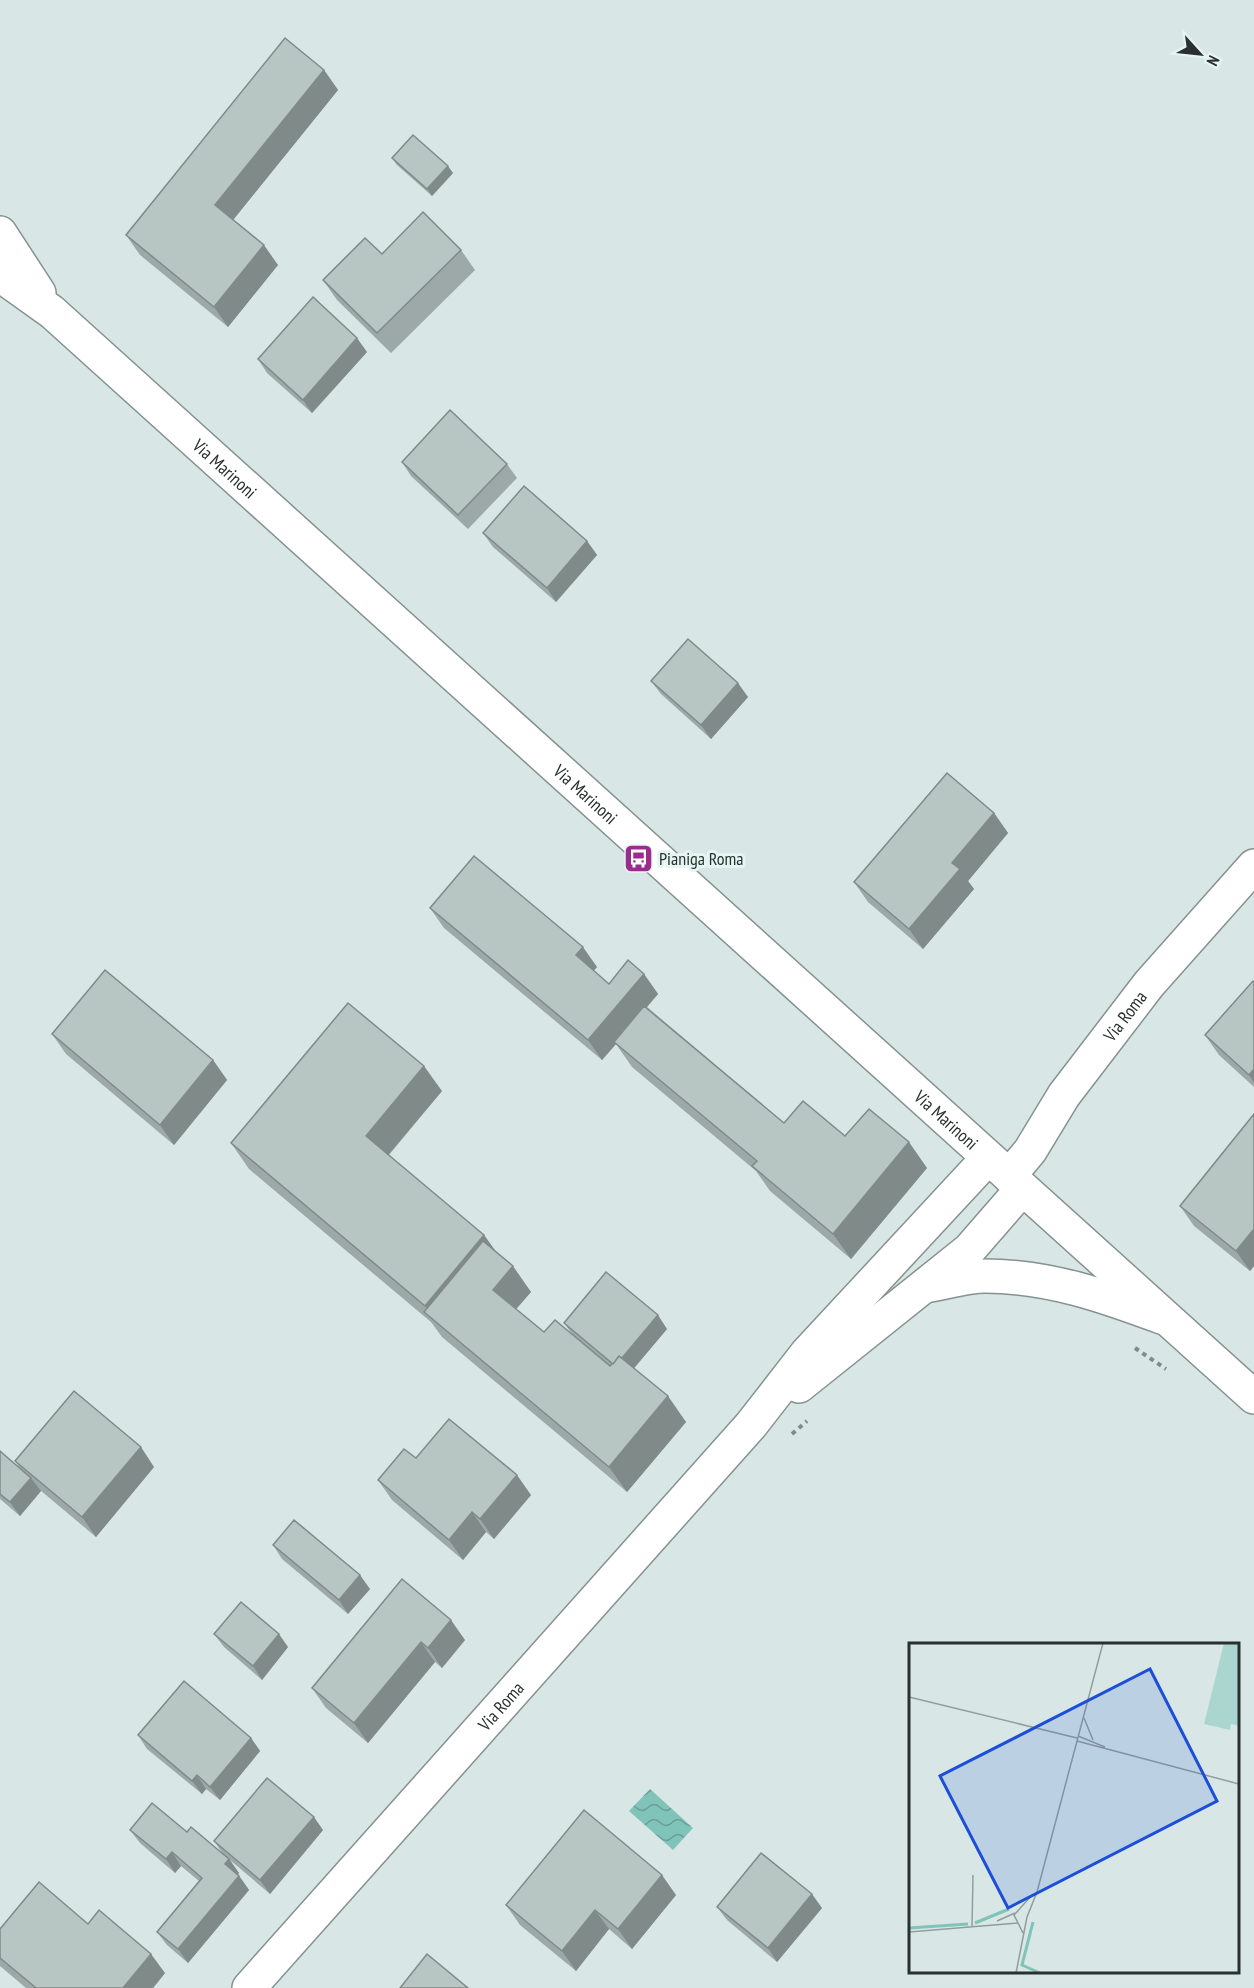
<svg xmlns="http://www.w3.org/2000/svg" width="1254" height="1988" viewBox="0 0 1254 1988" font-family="'PT Sans Narrow',sans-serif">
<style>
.water{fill:url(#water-waves)}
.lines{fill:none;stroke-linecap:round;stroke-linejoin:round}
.minor-casing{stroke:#849290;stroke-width:36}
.major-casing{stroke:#849290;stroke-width:36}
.path{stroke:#818b8a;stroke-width:4;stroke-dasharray:4.5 4.5;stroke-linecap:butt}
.minor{stroke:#fff;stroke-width:33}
.major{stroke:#fff;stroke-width:33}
.wall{fill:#9da9a8}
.shaded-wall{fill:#808a88}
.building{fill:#b7c5c3;stroke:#808a88;stroke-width:1.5}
.labels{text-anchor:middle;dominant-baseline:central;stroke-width:6;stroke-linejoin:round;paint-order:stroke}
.street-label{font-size:18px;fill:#2a302f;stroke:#e5f5f2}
.poi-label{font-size:18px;fill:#2a302f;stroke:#e5f5f2;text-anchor:start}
.inset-river{fill:none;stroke:#80c3b9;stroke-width:3}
.inset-road{fill:none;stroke:#929e9c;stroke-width:1.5}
.view{fill:#1d4ed8;fill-opacity:0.15;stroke:#1d4ed8;stroke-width:3}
.inset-edge{fill:none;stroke:#2a302f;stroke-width:3}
</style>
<defs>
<pattern id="water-waves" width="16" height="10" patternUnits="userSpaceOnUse" patternTransform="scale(1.5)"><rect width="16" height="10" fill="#80c3b9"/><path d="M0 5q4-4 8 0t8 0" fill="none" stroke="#699f97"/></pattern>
</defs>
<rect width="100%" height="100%" fill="#d8e7e5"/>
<!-- water -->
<polygon class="water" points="650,1789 693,1828 673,1850 629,1811"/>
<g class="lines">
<defs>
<g id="minor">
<path id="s1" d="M1009,1176L1030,1151L1064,1095L1149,984L1254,866"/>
<path d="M925,1286C945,1283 966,1276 985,1276C1049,1276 1105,1296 1164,1318"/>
<polyline points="799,1386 969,1250 1022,1189"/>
<path id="s2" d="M249,1988L751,1425L807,1353L988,1158"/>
</g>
<g id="major">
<polyline points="0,233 39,293"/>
<path id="s3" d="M0,275L52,312L1254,1397"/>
</g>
</defs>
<!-- minor casing -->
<use href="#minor" class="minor-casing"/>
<!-- major casing -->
<use href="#major" class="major-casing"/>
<!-- path -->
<g class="path">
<polyline points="1135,1348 1166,1369"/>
<polyline points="792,1434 807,1421"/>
</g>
<!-- minor -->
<use href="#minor" class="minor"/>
<!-- major -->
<use href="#major" class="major"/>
</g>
<!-- wall -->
<g class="wall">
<polygon points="324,70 338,90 233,220 278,265 228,327 140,255 126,235"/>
<polygon points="392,158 453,173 432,196 397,165"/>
<polygon points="461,250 475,270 391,353 337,300 323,280 382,254"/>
<polygon points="367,352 312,413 267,373 258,359"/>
<polygon points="402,462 507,464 517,478 468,529 411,476"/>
<polygon points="483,533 587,541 597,555 556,602 493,547"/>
<polygon points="651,681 748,697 711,739 661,694"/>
<polygon points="994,813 1008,833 968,881 974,889 923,949 868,902 854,882"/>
<polygon points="430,908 597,967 593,971 609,984 644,974 658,994 647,1007 784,1123 845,1136 927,1168 851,1259 770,1191 756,1171 632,1067 616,1044 602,1060 444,928"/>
<polygon points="1254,982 1254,1087 1219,1055 1205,1035"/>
<polygon points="52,1034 213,1060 227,1080 174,1145 66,1054"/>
<polygon points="442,1091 389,1155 484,1235 496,1252 531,1292 516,1309 544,1332 572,1334 564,1323 667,1329 634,1368 686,1422 627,1492 442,1337 431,1322 249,1169 231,1143"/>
<polygon points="1254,1114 1254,1266 1250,1271 1194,1226 1180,1206"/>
<polygon points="0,1451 20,1468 15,1461 154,1467 96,1537 40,1490 41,1491 20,1516 0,1499"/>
<polygon points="416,1458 531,1495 494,1539 486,1532 463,1560 392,1500 378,1480"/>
<polygon points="273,1545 370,1589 348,1614 282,1559"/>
<polygon points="402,1579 465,1640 442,1668 435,1662 368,1743 326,1708 312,1688"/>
<polygon points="214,1634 288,1647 262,1680 224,1647"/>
<polygon points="138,1735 251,1738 260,1751 220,1800 206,1789 202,1794 147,1749"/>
<polygon points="130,1830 187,1832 223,1854 214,1841 323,1830 270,1894 230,1860 239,1873 238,1874 249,1890 188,1963 167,1945 157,1932 199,1881 181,1866 175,1873 140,1843"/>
<polygon points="676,1895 632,1949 609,1929 576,1971 520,1925 506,1905"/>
<polygon points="717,1907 822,1908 777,1962 727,1920"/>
<polygon points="0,1958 165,1973 153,1988 26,1988 0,1966"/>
</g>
<!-- shaded-wall -->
<g class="shaded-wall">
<polygon points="324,70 338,90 229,225 215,205"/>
<polygon points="448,166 453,173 432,196 427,189"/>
<polygon points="264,245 278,265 228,327 214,307"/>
<polygon points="357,338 367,352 312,413 303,400"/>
<polygon points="587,541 597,555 556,602 547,588"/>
<polygon points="738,683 748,697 711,739 701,725"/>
<polygon points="994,813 1008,833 968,881 974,889 923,949 909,929 952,863"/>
<polygon points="583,947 597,967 590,975 576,955"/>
<polygon points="644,974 658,994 616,1043 614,1042 616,1044 602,1060 588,1040"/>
<polygon points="213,1060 227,1080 174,1145 160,1125"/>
<polygon points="424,1066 442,1091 383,1161 366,1136"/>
<polygon points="1254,1069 1254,1083 1249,1075"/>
<polygon points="909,1142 927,1168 851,1259 833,1234"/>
<polygon points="1254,1229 1254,1266 1250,1271 1236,1251"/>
<polygon points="484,1235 502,1260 436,1321 425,1306"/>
<polygon points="513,1266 531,1292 511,1315 493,1290"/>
<polygon points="658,1315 667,1329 625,1379 615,1366"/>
<polygon points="668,1396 686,1422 627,1492 609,1467"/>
<polygon points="141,1447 154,1467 96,1537 82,1517"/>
<polygon points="517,1475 531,1495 494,1539 480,1519"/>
<polygon points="31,1478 41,1491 20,1516 10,1502"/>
<polygon points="472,1512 486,1532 463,1560 449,1540"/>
<polygon points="360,1575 370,1589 348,1614 339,1600"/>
<polygon points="451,1620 465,1640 442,1668 428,1648"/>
<polygon points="279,1634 288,1647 262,1680 253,1666"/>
<polygon points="421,1642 435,1662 368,1743 354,1723"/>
<polygon points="251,1738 260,1751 220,1800 210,1787"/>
<polygon points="197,1775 206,1789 202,1794 192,1781"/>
<polygon points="314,1817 323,1830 270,1894 260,1880"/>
<polygon points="172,1852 181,1866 175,1873 166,1859"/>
<polygon points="229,1859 239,1873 235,1878 225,1864"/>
<polygon points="662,1875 676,1895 632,1949 618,1929"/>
<polygon points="239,1876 249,1890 188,1963 178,1949"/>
<polygon points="812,1894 822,1908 777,1962 768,1948"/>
<polygon points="595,1910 609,1929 576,1971 562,1951"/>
<polygon points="151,1954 165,1973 153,1988 123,1988"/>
</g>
<!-- building -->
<g class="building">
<polygon points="285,38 324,70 215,205 264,245 214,307 126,235"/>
<polygon points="413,135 448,166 427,189 392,158"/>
<polygon points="423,212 461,250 377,333 323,280 365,238 382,254"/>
<polygon points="313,297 357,338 303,400 258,359"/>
<polygon points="450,410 507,464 458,515 402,462"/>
<polygon points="524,486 587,541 547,588 483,533"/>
<polygon points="688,639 738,683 701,725 651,681"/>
<polygon points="947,773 994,813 952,863 960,869 909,929 854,882"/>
<polygon points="474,856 583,947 576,955 609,984 628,960 644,974 588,1040 430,908"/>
<polygon points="105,970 213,1060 160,1125 52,1034"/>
<polygon points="1253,981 1254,982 1254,1069 1249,1075 1205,1035"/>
<polygon points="348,1003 424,1066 366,1136 484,1235 425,1306 231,1143"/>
<polygon points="644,1006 784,1123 803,1101 845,1136 869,1109 909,1142 833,1234 752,1166 757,1161 614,1042"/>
<polygon points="1254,1114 1254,1229 1236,1251 1180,1206"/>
<polygon points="483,1241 513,1266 493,1290 544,1332 555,1320 610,1366 619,1356 668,1396 609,1467 424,1312"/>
<polygon points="606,1272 658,1315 622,1358 619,1356 613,1364 564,1323"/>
<polygon points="74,1391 141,1447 82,1517 15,1461"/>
<polygon points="449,1419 517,1475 480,1519 472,1512 449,1540 378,1480 404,1449 416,1458"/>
<polygon points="0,1451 31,1478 10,1502 0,1494"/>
<polygon points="294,1520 360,1575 339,1600 273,1545"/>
<polygon points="402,1579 451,1620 428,1648 421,1642 354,1723 312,1688"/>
<polygon points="241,1602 279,1634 253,1666 214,1634"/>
<polygon points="184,1681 251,1738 210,1787 197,1775 192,1781 138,1735"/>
<polygon points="267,1778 314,1817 260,1880 214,1841"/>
<polygon points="152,1803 187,1832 191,1827 229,1859 225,1864 239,1876 178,1949 157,1932 202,1878 172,1852 166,1859 130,1830"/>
<polygon points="584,1810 662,1875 618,1929 595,1910 562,1951 506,1905"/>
<polygon points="761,1853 812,1894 768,1948 717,1907"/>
<polygon points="39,1882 88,1924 99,1910 151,1954 123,1988 34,1988 35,1987 0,1958 0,1929"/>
<polygon points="427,1954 468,1988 400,1988"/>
</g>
<!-- icons -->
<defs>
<symbol id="bus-square" viewBox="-11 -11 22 22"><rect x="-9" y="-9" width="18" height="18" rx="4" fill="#9b2c8b" stroke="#e5f5f2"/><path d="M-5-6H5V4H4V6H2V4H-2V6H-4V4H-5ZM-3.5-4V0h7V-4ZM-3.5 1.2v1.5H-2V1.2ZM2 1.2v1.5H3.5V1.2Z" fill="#fff"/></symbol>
</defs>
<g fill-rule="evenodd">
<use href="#bus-square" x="622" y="842" width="33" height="33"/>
</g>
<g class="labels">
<!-- street labels -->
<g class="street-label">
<text stroke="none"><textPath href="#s3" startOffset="297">Via Marinoni</textPath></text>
<text stroke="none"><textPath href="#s3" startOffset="783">Via Marinoni</textPath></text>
<text stroke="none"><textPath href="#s1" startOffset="198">Via Roma</textPath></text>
<text stroke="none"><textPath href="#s3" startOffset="1269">Via Marinoni</textPath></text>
<text stroke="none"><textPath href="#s2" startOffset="378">Via Roma</textPath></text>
</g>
<!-- poi labels -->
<g class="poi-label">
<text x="659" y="858">Pianiga Roma</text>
</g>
</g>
<!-- overview -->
<g transform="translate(909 1643)">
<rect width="330" height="330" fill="#d8e7e5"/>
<path d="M315,0H330V83L322,81L321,87L295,81Z" fill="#abd6d0"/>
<path class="inset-river" d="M124,279L113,322L131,330M66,280L100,266M0,285L59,281"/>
<path class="inset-road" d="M0,54L168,95M175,75L184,97M169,93L196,104M168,98L330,141M88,278L106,270M63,284L64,232M0,289L109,280M114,290L105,272L123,252M107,330L118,274L128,249L194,0"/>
<path class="view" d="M241,26L308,158L99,265L31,133Z"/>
<rect width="330" height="330" class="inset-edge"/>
</g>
<!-- north arrow -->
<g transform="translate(1200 54) rotate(117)" stroke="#e5f5f2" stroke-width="4.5" paint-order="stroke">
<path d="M0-4.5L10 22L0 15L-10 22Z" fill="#2a302f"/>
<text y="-9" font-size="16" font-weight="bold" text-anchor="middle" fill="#2a302f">N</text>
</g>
</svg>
